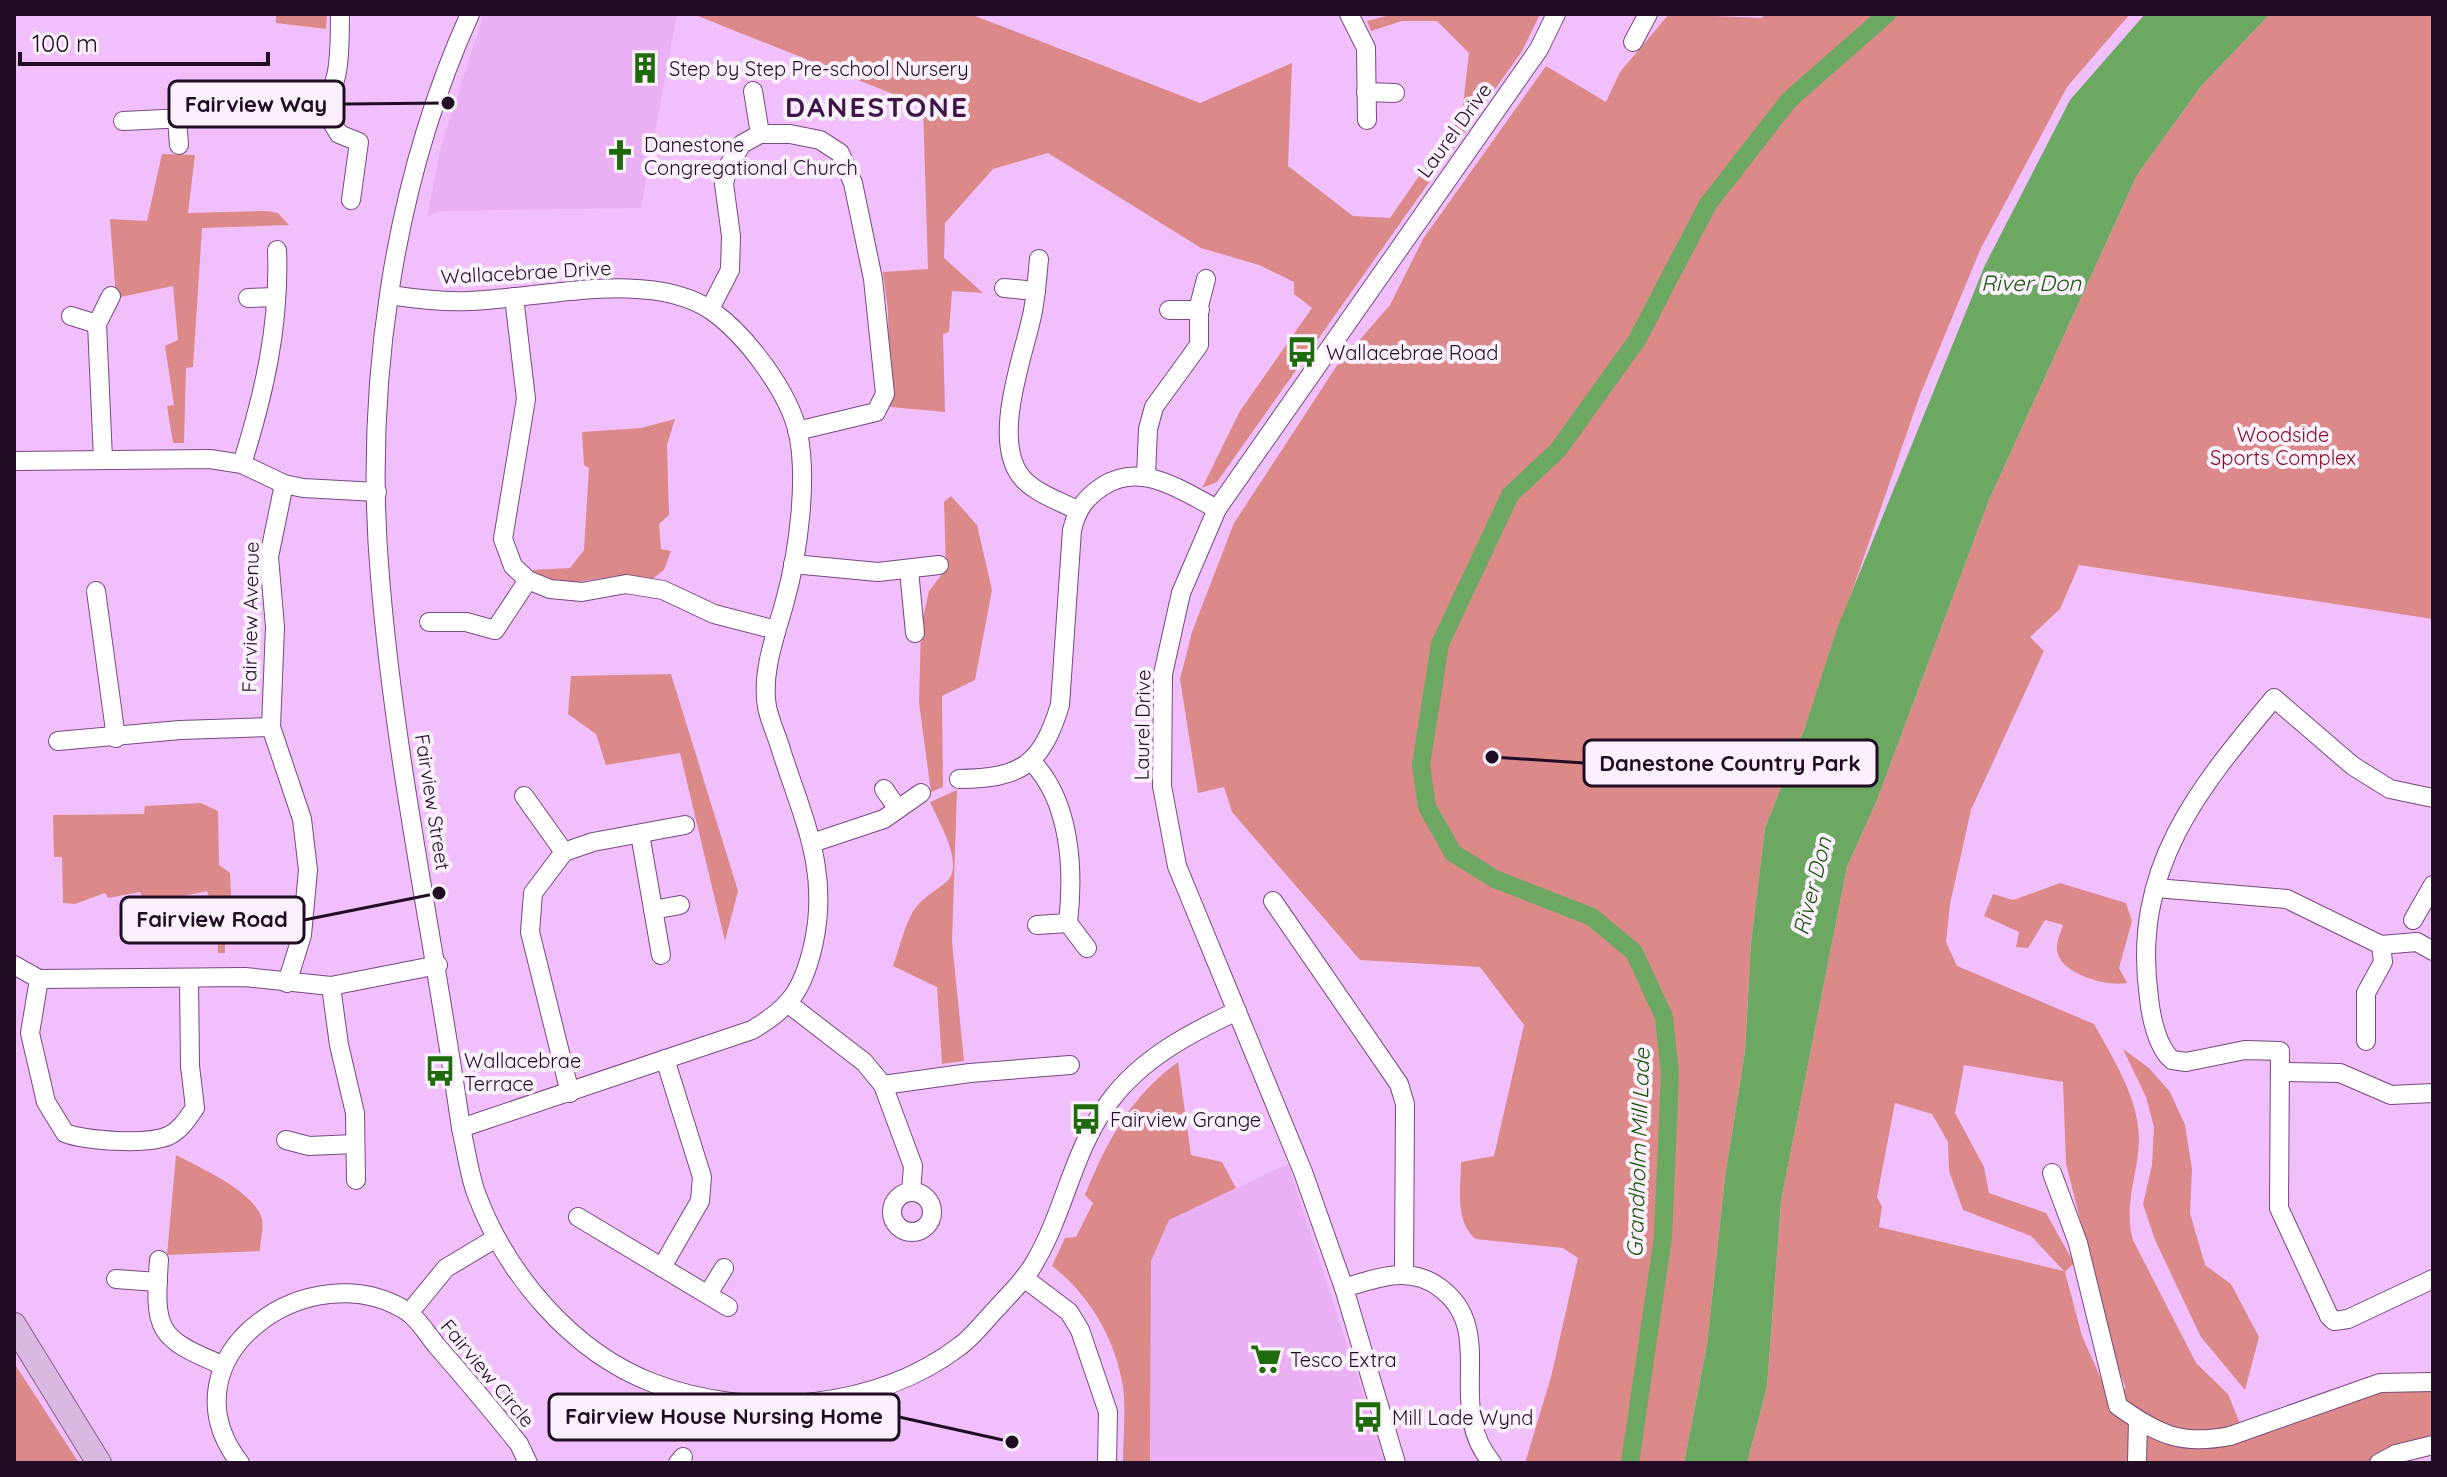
<svg xmlns="http://www.w3.org/2000/svg" width="2447" height="1477" viewBox="0 0 2447 1477" font-family="Quicksand,sans-serif">
<style>
.built{fill:#e9b1f4}
.green{fill:#dc8a89;fill-rule:evenodd}
.water{fill:#6ca861}
.lines{fill:none;stroke-linecap:round;stroke-linejoin:round}
.canal{stroke:#6ca861;stroke-width:18}
.minor-casing{stroke:#76497f;stroke-width:20}
.major-casing{stroke:#875f90;stroke-width:26}
.minor{stroke:#fff;stroke-width:18}
.major{stroke:#d9b9df;stroke-width:24}
.labels{text-anchor:middle;dominant-baseline:central;stroke-width:8;stroke-linejoin:round;paint-order:stroke}
.poi-label{font-size:20px;fill:#200d24;stroke:#fbf1fd;text-anchor:start}
.street-label{font-size:20px;fill:#200d24;stroke:#fbf1fd}
.park-label{font-size:20px;fill:#80091f;stroke:#fbf1fd}
.water-label{font-size:22px;font-style:italic;fill:#19540b;stroke:#fbf1fd}
.district-label{font-size:28px;font-weight:bold;letter-spacing:2px;fill:#3f1447;stroke:#fbf1fd}
.leader{fill:none;stroke:#200d24;stroke-width:3}
.callout-dot{fill:#200d24;stroke:#fbf1fd;stroke-width:3}
.callout{fill:#fbf1fd;stroke:#200d24;stroke-width:3}
.callout-label{font-size:22px;text-anchor:middle;font-weight:bold;fill:#200d24}
</style>
<rect width="100%" height="100%" fill="#f2bffd"/>
<!-- built -->
<g class="built">
<polygon points="484,14 677,14 641,208 439,211 427,217 441,146"/>
<polygon points="1288,1164 1386,1463 1150,1463 1151,1260 1168,1220"/>
</g>
<!-- green -->
<g class="green">
<polygon points="276,14 327,14 326,29 276,23"/>
<polygon points="693,14 970,14 1200,103 1292,63 1288,166 1353,216 1390,218 1462,114 1469,53 1437,21 1402,21 1371,31 1367,21 1394,14 1540,14 1522,51 1217,482 1202,488 1240,411 1312,308 1294,294 1294,282 1259,265 1201,248 1048,153 993,169 945,223 944,258 983,293 952,291 949,332 943,334 945,412 890,407 888,311 883,272 928,269 923,106"/>
<path d="M1669,14L1761,18L1767,14H2130L2067,87L1981,248L1920,395L1805,727L1765,828L1751,943L1745,1051L1725,1177L1707,1345L1684,1463H1525L1551,1377L1578,1258L1563,1248L1476,1239C1454,1221 1461,1188 1461,1162L1494,1156L1524,1025L1480,967L1360,960L1232,812L1224,787L1198,793L1180,679L1192,632L1234,523L1336,367L1390,305L1423,239L1546,66L1606,102L1620,72Z"/>
<path d="M2270,14H2433V619L2079,565L2060,609L2030,637L2044,651L1971,810L1950,904L1946,942L1957,966L2094,1024C2113,1058 2140,1101 2139,1141C2138,1176 2123,1204 2133,1240L2196,1363L2228,1394L2246,1438L2375,1392L2433,1388V1439L2378,1456L2370,1463H1747L1767,1387L1781,1201L1847,867L1877,800L1989,500L2137,175L2202,85ZM1964,1065L2063,1082L2066,1163L2115,1361L2126,1388L2107,1392L2082,1336L2065,1272L2074,1263L2046,1213L1989,1193L1984,1167L1955,1113ZM1895,1103L1932,1114L1948,1142L1949,1171L1963,1210L2031,1236L2064,1271L1879,1227L1882,1207L1877,1197Z"/>
<polygon points="162,154 195,155 188,213 266,211 278,213 289,225 202,228 193,367 186,368 184,443 173,443 167,406 174,405 165,346 178,340 173,286 116,298 110,219 147,221"/>
<polygon points="675,419 667,445 669,515 659,524 661,549 671,551 664,570 651,580 611,577 558,585 532,570 570,568 584,550 589,468 584,465 582,432 641,428"/>
<polygon points="951,496 977,525 992,590 975,680 942,696 943,787 931,792 919,703 921,627 929,591 946,569 944,502"/>
<polygon points="671,674 738,891 725,941 680,753 606,765 596,734 568,714 571,676"/>
<path d="M957,790L952,942L964,1061L942,1064L937,987L893,966C899,949 904,928 912,913C920,899 934,892 945,883C967,867 938,821 930,802Z"/>
<polygon points="201,803 218,811 219,865 230,873 232,916 225,919 225,953 218,953 216,917 207,891 145,904 140,892 108,898 105,893 75,904 63,903 62,857 54,857 53,815 144,814 145,806"/>
<path d="M2060,883L2126,903L2132,921L2119,968L2127,983C2108,987 2059,974 2057,950C2056,942 2061,932 2063,925L2045,920L2028,948L2016,947L2019,932L1984,916L1993,894L2013,900Z"/>
<polygon points="2123,1049 2149,1068 2170,1092 2185,1125 2192,1169 2190,1213 2205,1265 2231,1284 2259,1337 2245,1390 2201,1337 2155,1240 2143,1204 2152,1165 2154,1127 2146,1097"/>
<path d="M1178,1062L1191,1155L1222,1162L1236,1188L1169,1220L1151,1261L1150,1463H1123C1123,1439 1126,1412 1123,1387C1116,1340 1089,1294 1052,1266L1065,1238L1076,1237L1093,1203L1085,1195C1107,1141 1130,1097 1178,1062Z"/>
<path d="M176,1155C199,1167 255,1192 262,1219C264,1228 260,1242 260,1251L167,1255Z"/>
<polygon points="14,1363 79,1463 14,1463"/>
</g>
<!-- water -->
<polygon class="water" points="2145,14 2270,14 2202,85 2137,175 1989,500 1877,800 1847,867 1781,1201 1767,1387 1747,1463 1684,1463 1707,1345 1725,1177 1745,1051 1751,943 1765,828 1805,727 1838,626 1985,265 2070,100"/>
<g class="lines">
<!-- canal -->
<polyline class="canal" points="1630,1463 1663,1237 1670,1074 1664,1017 1634,952 1592,917 1495,879 1453,853 1427,807 1421,765 1440,644 1510,495 1558,450 1637,340 1708,204 1789,100 1887,14"/>
<defs>
<g id="minor">
<path d="M470,14C392,186 364,389 380,577C395,762 435,945 461,1128C466,1150 469,1173 476,1193C506,1274 572,1352 653,1383C750,1420 876,1410 960,1346C974,1336 986,1319 998,1307C1011,1292 1027,1278 1036,1260C1065,1210 1074,1147 1110,1101C1142,1058 1190,1033 1237,1011"/>
<polyline points="1349,14 1366,48 1367,120"/>
<polyline points="1633,42 1648,14"/>
<polyline points="753,91 760,134"/>
<polyline points="1366,92 1395,93"/>
<polyline points="322,106 339,134 359,142 351,200"/>
<polyline points="177,119 179,145"/>
<path d="M123,121L311,112C344,95 339,46 340,14"/>
<path d="M1039,259C1037,279 1036,300 1031,320C1022,360 990,445 1024,480C1038,494 1059,501 1077,510"/>
<polyline points="1004,288 1036,291"/>
<path d="M390,295C416,299 443,302 469,301C538,299 651,268 712,311C746,335 789,392 798,433C808,480 798,554 785,601C776,634 761,672 767,707C770,722 778,738 782,753C804,821 830,872 813,946C803,989 791,1007 752,1030L461,1128"/>
<polyline points="514,297 526,399 503,539 513,566 528,580 550,589 582,592 626,584 663,590 714,614 776,630"/>
<polyline points="248,298 276,297"/>
<polyline points="710,309 730,270 731,236 724,184 728,166 742,144 760,134 790,134 820,140 840,153 853,183 873,279 885,394 876,412 797,431"/>
<polyline points="1169,310 1200,310"/>
<polyline points="71,316 97,324"/>
<polyline points="103,459 97,324 111,296"/>
<polyline points="14,461 210,459 242,464 284,484 303,488 377,492"/>
<path d="M242,464C264,394 280,325 277,250"/>
<polyline points="1146,476 1148,429 1154,407 1199,345 1199,306 1206,279"/>
<polyline points="284,484 269,557 275,627 271,727 302,819 308,870 302,935 287,983"/>
<polyline points="793,564 878,572 939,565"/>
<polyline points="909,570 915,633"/>
<polyline points="96,591 116,738"/>
<polyline points="429,622 466,622 495,630 528,580"/>
<polyline points="58,741 180,730 271,727"/>
<path d="M1032,762C1071,802 1074,871 1068,923L1087,948"/>
<path d="M959,779C1021,778 1041,766 1060,705L1072,530C1077,509 1085,498 1103,486C1142,461 1182,491 1217,509"/>
<polyline points="884,789 898,809"/>
<polyline points="524,796 564,852"/>
<path d="M2433,798L2390,789L2353,766L2274,698C2197,790 2131,869 2149,998C2151,1017 2157,1047 2172,1060L2186,1062L2245,1050L2280,1051L2279,1208L2329,1316L2334,1321L2348,1319L2433,1279"/>
<polyline points="640,834 661,955"/>
<polyline points="812,843 884,819 921,793"/>
<polyline points="2156,888 2287,899 2381,945 2417,942 2433,951"/>
<polyline points="1273,901 1399,1084 1405,1104 1404,1274"/>
<polyline points="653,910 680,905"/>
<polyline points="2413,920 2433,885"/>
<polyline points="1037,925 1068,923"/>
<polyline points="14,965 39,979 245,977 331,986 438,965"/>
<path d="M39,979L30,1033L46,1102L65,1133C87,1141 146,1145 168,1136C181,1130 187,1119 195,1108L190,1066L189,980"/>
<polyline points="331,986 339,1045 355,1113 356,1180"/>
<polyline points="790,1005 864,1062 883,1085 913,1166 911,1192"/>
<polyline points="2366,1041 2366,993 2383,962 2381,945"/>
<polyline points="2280,1072 2340,1073 2391,1095 2433,1093"/>
<polyline points="883,1085 970,1073 1070,1065"/>
<polyline points="570,1093 530,932 533,893 564,852 593,842 685,825"/>
<polyline points="286,1140 309,1146 354,1144"/>
<path d="M2052,1173L2078,1243L2118,1406C2158,1434 2180,1446 2230,1436L2380,1383L2433,1382"/>
<circle cx="912" cy="1212" r="20"/>
<polyline points="578,1217 728,1307"/>
<path d="M159,1260C154,1331 157,1338 222,1365"/>
<polyline points="662,1267 700,1201 702,1177 665,1059"/>
<polyline points="1024,1278 1069,1312 1080,1330 1108,1412 1107,1463"/>
<polyline points="116,1279 158,1282"/>
<path d="M1344,1288C1376,1278 1409,1265 1439,1287C1500,1331 1443,1405 1492,1463"/>
<polyline points="708,1294 724,1268"/>
<polyline points="409,1313 446,1268 496,1238"/>
<path d="M240,1463C158,1357 311,1249 408,1312C419,1320 428,1335 436,1345C464,1377 492,1410 519,1444L528,1463"/>
<polyline points="678,1463 683,1457"/>
<polyline points="1396,1463 1344,1288 1303,1172 1177,866 1162,786 1163,674 1181,593 1217,509 1539,49 1556,14"/>
<polyline points="2137,1463 2138,1420"/>
<polyline points="2379,1463 2396,1454 2433,1445"/>
</g>
<polyline id="major" points="14,1325 99,1463"/>
</defs>
<!-- minor casing -->
<use href="#minor" class="minor-casing"/>
<!-- major casing -->
<use href="#major" class="major-casing"/>
<!-- minor -->
<use href="#minor" class="minor"/>
<!-- major -->
<use href="#major" class="major"/>
</g>
<!-- icons -->
<defs>
<symbol id="building-bare" viewBox="-9 -9 18 18"><path d="M-4-6H4V6H1V3H-1V6H-4ZM-2.5-4.3h1.7v1.8h-1.7ZM.8-4.3h1.7v1.8H.8ZM-2.5-1h1.7V.8h-1.7ZM.8-1h1.7V.8H.8Z" fill="#1f6b0b" stroke="#fbf1fd" stroke-width="2.5" paint-order="stroke"/></symbol>
<symbol id="church-bare" viewBox="-9 -9 18 18"><path d="M-1.2-6h2.4v3.5h3.3v2.4h-3.3V6h-2.4V-.1h-3.3v-2.4h3.3Z" fill="#1f6b0b" stroke="#fbf1fd" stroke-width="2.5" paint-order="stroke"/></symbol>
<symbol id="bus-bare" viewBox="-9 -9 18 18"><path d="M-5-6H5V4H4V6H2V4H-2V6H-4V4H-5ZM-3.5-4V0h7V-4ZM-3.5 1.2v1.5H-2V1.2ZM2 1.2v1.5H3.5V1.2Z" fill="#1f6b0b" stroke="#fbf1fd" stroke-width="2.5" paint-order="stroke"/></symbol>
<symbol id="supermarket-bare" viewBox="-9 -9 18 18"><path d="M-6-5.5h2.5l.6 2H6L4.5 2H-2.5L-4.4-4H-6ZM-1.5 3.2a1.3 1.3 0 1 0 .1 0ZM3 3.2a1.3 1.3 0 1 0 .1 0Z" fill="#1f6b0b" stroke="#fbf1fd" stroke-width="2.5" paint-order="stroke"/></symbol>
</defs>
<g fill-rule="evenodd">
<use href="#building-bare" x="623" y="46" width="44" height="44"/>
<use href="#church-bare" x="598" y="133" width="44" height="44"/>
<use href="#bus-bare" x="1280" y="330" width="44" height="44"/>
<use href="#bus-bare" x="418" y="1049" width="44" height="44"/>
<use href="#bus-bare" x="1064" y="1097" width="44" height="44"/>
<use href="#supermarket-bare" x="1244" y="1337" width="44" height="44"/>
<use href="#bus-bare" x="1346" y="1395" width="44" height="44"/>
</g>
<g class="labels">
<!-- poi labels -->
<g class="poi-label">
<text x="669" y="68">Step by Step Pre-school Nursery</text>
<text x="644" y="144">Danestone<tspan x="644" dy="23">Congregational Church</tspan></text>
<text x="1326" y="352">Wallacebrae Road</text>
<text x="464" y="1060">Wallacebrae<tspan x="464" dy="23">Terrace</tspan></text>
<text x="1110" y="1119">Fairview Grange</text>
<text x="1290" y="1359">Tesco Extra</text>
<text x="1392" y="1417">Mill Lade Wynd</text>
</g>
<!-- street labels -->
<g class="street-label">
<text transform="translate(1454 130) rotate(-54)">Laurel Drive</text>
<text transform="translate(526 272) rotate(-3)">Wallacebrae Drive</text>
<text transform="translate(250 617) rotate(-89)">Fairview Avenue</text>
<text transform="translate(1142 725) rotate(-89)">Laurel Drive</text>
<text transform="translate(433 802) rotate(81)">Fairview Street</text>
<text transform="translate(488 1373) rotate(50)">Fairview Circle</text>
</g>
<!-- park labels -->
<g class="park-label">
<text x="2283" y="434">Woodside<tspan x="2283" dy="23">Sports Complex</tspan></text>
</g>
<!-- water labels -->
<g class="water-label">
<text x="2031" y="283">River Don</text>
<text transform="translate(1812 886) rotate(-76)">River Don</text>
<text transform="translate(1638 1153) rotate(-88)">Grandholm Mill Lade</text>
</g>
<!-- district labels -->
<g class="district-label">
<text x="877" y="106">DANESTONE</text>
</g>
</g>
<!-- callouts -->
<path class="leader" d="M448 103L344 104M1492 757L1584 763M439 893L304 920M1012 1442L899 1417"/>
<g class="callout-dot">
<circle cx="448" cy="103" r="8"/>
<circle cx="1492" cy="757" r="8"/>
<circle cx="439" cy="893" r="8"/>
<circle cx="1012" cy="1442" r="8"/>
</g>
<g class="callout">
<rect x="169" y="81" width="175" height="46" rx="8"/>
<rect x="1584" y="740" width="293" height="46" rx="8"/>
<rect x="121" y="897" width="183" height="46" rx="8"/>
<rect x="549" y="1394" width="350" height="46" rx="8"/>
</g>
<g class="callout-label">
<text x="256" y="112">Fairview Way</text>
<text x="1730" y="771">Danestone Country Park</text>
<text x="212" y="927">Fairview Road</text>
<text x="724" y="1424">Fairview House Nursing Home</text>
</g>
<!-- border -->
<rect width="2447" height="1477" fill="none" stroke="#200d24" stroke-width="32"/>
<!-- scale -->
<path d="M20 52v12h248v-12" fill="none" stroke="#200d24" stroke-width="4"/>
<text x="32" y="52" font-size="24" fill="#200d24" stroke="#fbf1fd" stroke-width="6" paint-order="stroke">100 m</text>
</svg>
